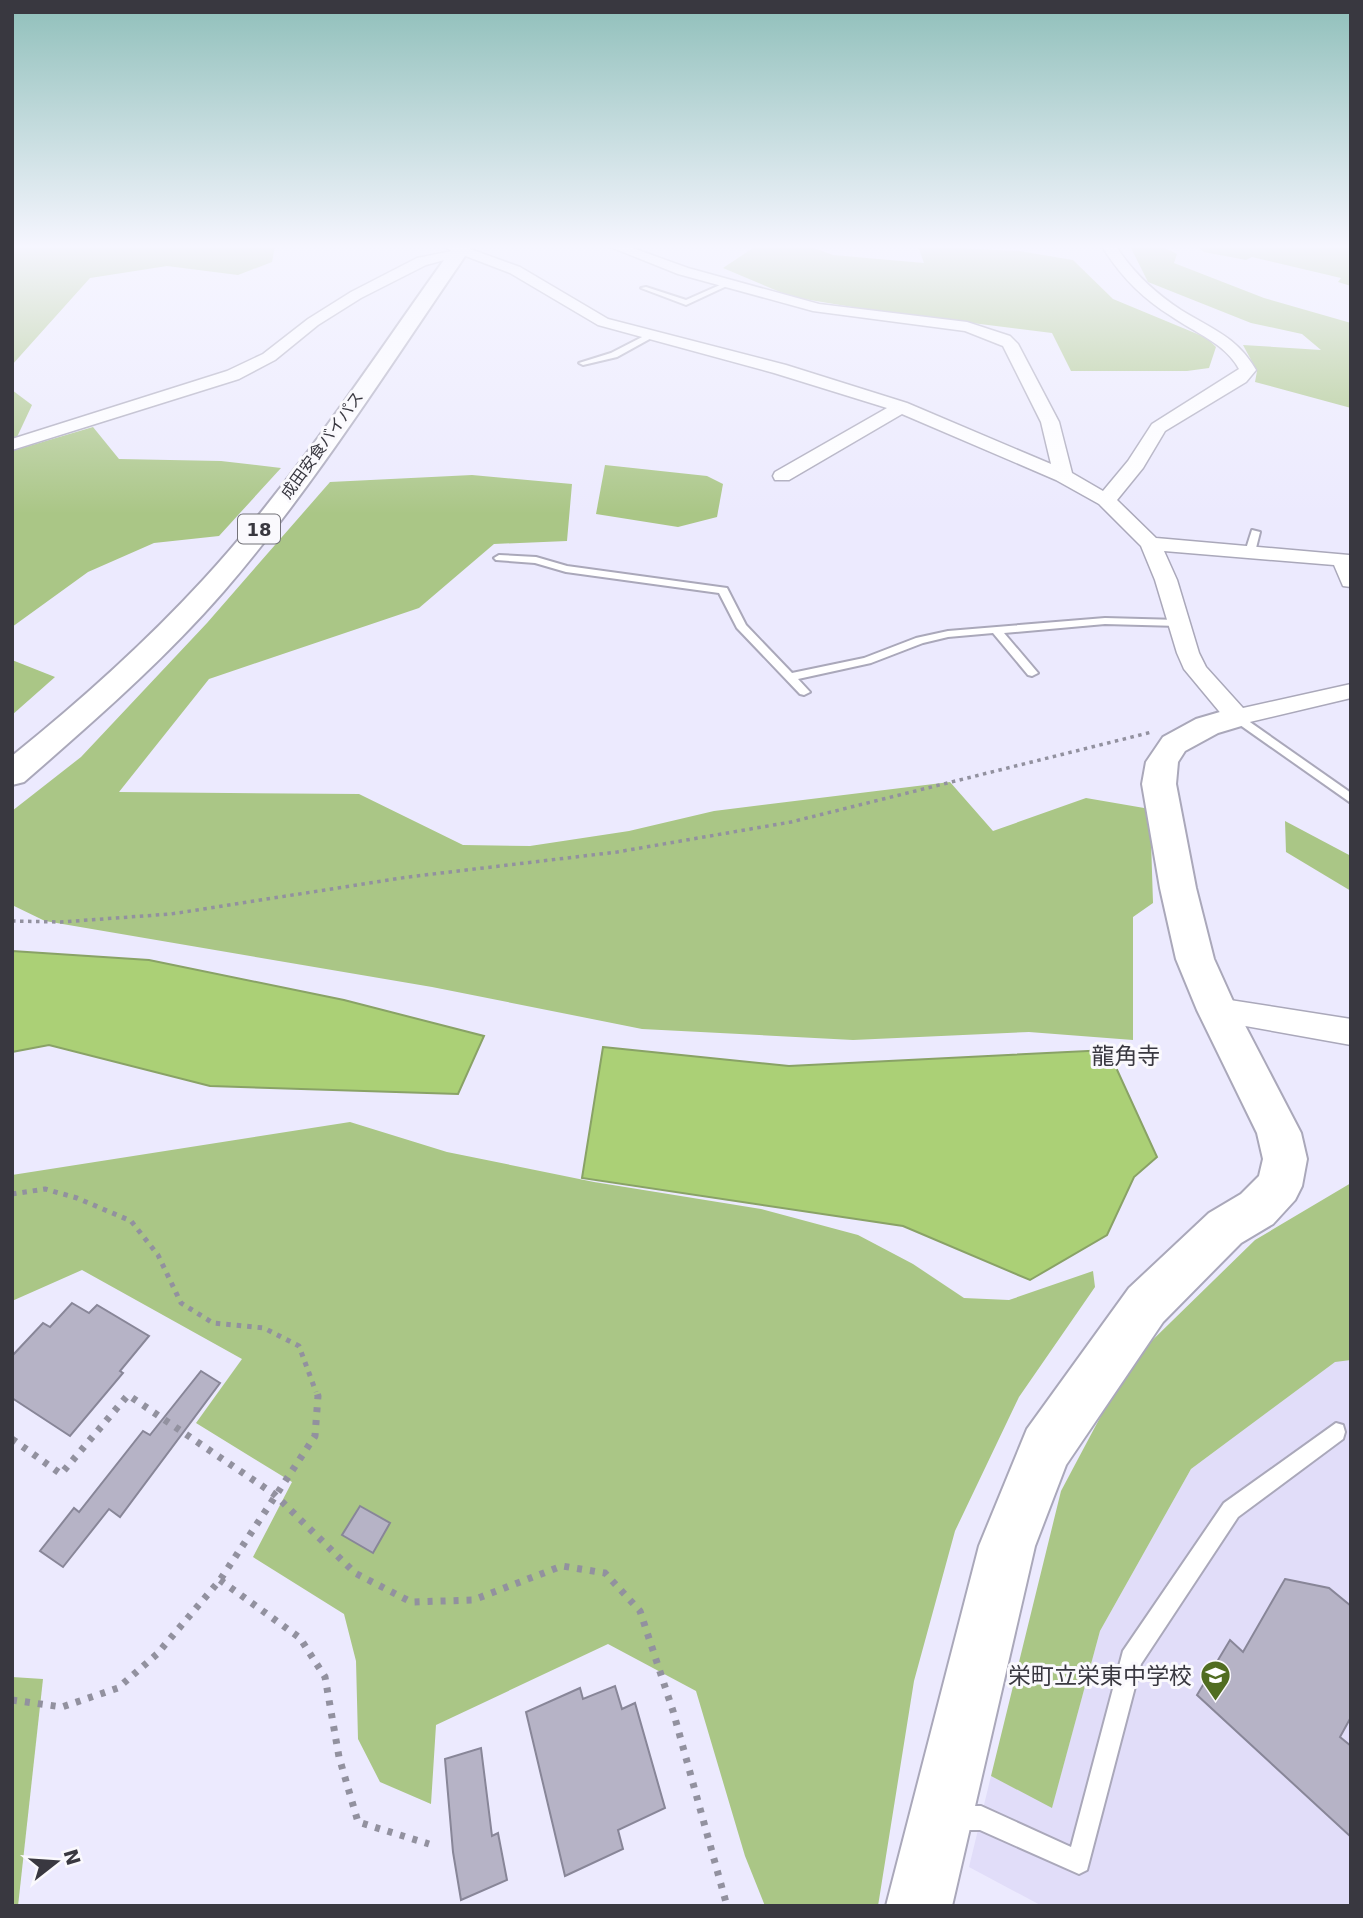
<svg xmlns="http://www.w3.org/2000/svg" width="1363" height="1918" viewBox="0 0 1363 1918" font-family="'DejaVu Sans','Noto Sans JP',sans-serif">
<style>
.built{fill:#e1ddf9}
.green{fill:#aac686}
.water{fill:#abd076;stroke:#89a266;stroke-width:2}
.building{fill:#b6b3c6;stroke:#888698;stroke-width:2}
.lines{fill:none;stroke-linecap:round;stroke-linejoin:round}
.lane-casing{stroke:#aaa8ba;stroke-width:4}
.street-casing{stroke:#aaa8ba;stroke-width:3}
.secondary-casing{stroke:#aaa8ba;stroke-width:4}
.primary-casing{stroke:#aaa8ba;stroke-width:4}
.path-far2{stroke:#92919f;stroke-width:3.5;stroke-dasharray:3.5 4.5;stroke-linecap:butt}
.path-far1{stroke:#92919f;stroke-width:5;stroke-dasharray:4.5 6;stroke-linecap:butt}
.path{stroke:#92919f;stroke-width:7;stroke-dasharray:5 8;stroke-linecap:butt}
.lane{fill:#fff;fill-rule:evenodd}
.street{fill:#fff;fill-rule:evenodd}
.secondary{fill:#fff;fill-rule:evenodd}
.primary{fill:#fff;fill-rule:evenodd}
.labels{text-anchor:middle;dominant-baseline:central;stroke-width:6;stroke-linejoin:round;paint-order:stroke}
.far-street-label{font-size:16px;fill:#393840;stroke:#faf9fd}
.shield{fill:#faf9fd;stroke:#737279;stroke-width:2}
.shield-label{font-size:18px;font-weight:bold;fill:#393840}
.quarter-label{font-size:23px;fill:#393840;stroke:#faf9fd}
.near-poi-label{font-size:23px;fill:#393840;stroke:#faf9fd;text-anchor:end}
</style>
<rect width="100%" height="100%" fill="#eceafe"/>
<!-- built -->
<polygon class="built" points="1351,1360 1351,1906 1042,1906 969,1867 991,1776 1052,1807 1100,1631 1191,1469 1335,1361"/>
<!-- green -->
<g class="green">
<polygon points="12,246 275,246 272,262 238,275 167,266 90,278 12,365"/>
<polygon points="756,246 809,246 833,255 924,263 918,246 1019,251 1073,260 1113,299 1207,338 1216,347 1209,368 1187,371 1071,371 1052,333 876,311 792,297 723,268"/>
<polygon points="1130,246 1161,246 1177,254 1174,263 1264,298 1351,323 1351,408 1255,382 1257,371 1243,345 1321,350 1302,334 1251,323 1148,282"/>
<polygon points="1197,246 1351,246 1351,286 1338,282 1341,278 1252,257 1246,260 1204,252"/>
<polygon points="12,390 32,405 17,437 12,439"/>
<polygon points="93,427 119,459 221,461 281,468 219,536 154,543 88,572 12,627 12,451"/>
<polygon points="605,465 707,476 723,484 717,517 678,527 596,514"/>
<polygon points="472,475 572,484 567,541 494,544 419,608 209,679 119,792 359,794 463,845 530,846 629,831 714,811 950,782 993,831 1086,798 1150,809 1153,903 1133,917 1133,1040 1029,1032 853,1040 642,1029 432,987 45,921 12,905 12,811 81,757 207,623 330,482"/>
<polygon points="12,660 55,677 12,715"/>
<polygon points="1285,821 1351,856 1351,891 1286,852"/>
<polygon points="350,1122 447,1152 594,1182 761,1209 858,1235 913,1264 964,1298 1009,1300 1093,1271 1095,1287 1019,1397 955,1531 914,1681 878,1906 765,1906 745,1856 696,1691 608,1644 436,1725 431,1804 380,1782 358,1739 356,1661 344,1614 253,1557 292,1482 196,1423 242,1359 82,1270 12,1301 12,1175"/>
<polygon points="1351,1183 1351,1360 1335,1362 1191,1469 1100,1631 1052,1808 991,1776 1061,1491 1129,1363 1255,1240"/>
<polygon points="12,1677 43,1679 18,1906 12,1906"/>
</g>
<!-- water -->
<g class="water">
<polygon points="12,951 149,960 344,1000 484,1036 458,1094 210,1086 49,1045 12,1052"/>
<polygon points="603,1047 789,1066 1108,1050 1157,1157 1134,1177 1107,1235 1030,1280 903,1226 582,1178"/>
</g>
<!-- building -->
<g class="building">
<polygon points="72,1303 89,1313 97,1305 149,1336 120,1371 123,1373 70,1436 12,1398 12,1356 43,1323 50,1327"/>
<polygon points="201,1371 220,1383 120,1517 109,1509 63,1567 40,1551 74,1508 79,1512 143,1431 150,1435"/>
<polygon points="360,1506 390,1523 373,1553 342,1535"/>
<polygon points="1285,1579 1329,1588 1351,1606 1351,1717 1340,1737 1351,1746 1351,1837 1197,1695 1230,1640 1243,1652"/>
<polygon points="615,1686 622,1709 635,1703 665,1808 618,1830 623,1849 565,1876 526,1712 580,1688 583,1699"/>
<polygon points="481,1748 492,1836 498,1833 507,1880 461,1900 453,1852 445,1759"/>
</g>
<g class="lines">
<defs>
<g id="lane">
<polygon points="729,281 731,284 686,305 641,288 646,287 686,300"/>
<polygon points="648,334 655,336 617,357 583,365 579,363 611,353"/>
<polygon points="1252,530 1260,532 1255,552 1250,555 1245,552"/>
<polygon points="499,555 536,557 567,566 727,588 746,625 792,673 864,658 916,638 948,631 1105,618 1179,620 1184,623 1179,626 1105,624 1004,633 1038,673 1032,676 1028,675 993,633 948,637 923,643 871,663 798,679 810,692 804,695 800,694 737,628 719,593 566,572 535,563 496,560 494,558"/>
<polygon points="1237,713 1351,793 1351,803 1233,720 1233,714"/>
<polygon points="1336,1423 1343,1425 1345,1432 1343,1439 1238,1517 1141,1664 1087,1870 1079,1874 980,1830 955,1830 947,1826 943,1818 947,1810 955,1806 981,1806 1071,1847 1123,1651 1224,1503"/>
</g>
<g id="street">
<path d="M443,246H462L520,267L608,319L786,365L907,403L1051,464L1041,422L1003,346L965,331L813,311L678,274L608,246H627L688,268L819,304L967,322L1010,336L1018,344L1059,422L1072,473L1103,491L1128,461L1152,424L1239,369C1225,343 1195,333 1171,316C1142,298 1120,276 1102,246H1116C1133,273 1154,292 1181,310C1212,329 1237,337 1256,370L1246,382L1165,431L1143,468L1117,500L1156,538L1349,555L1351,587L1343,586L1334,565L1164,551L1177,580L1199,653L1206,667L1243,708L1351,684V698L1237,725L1228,722L1184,669L1177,653L1155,580L1141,546L1099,504L1056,480L902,414L789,480H775L773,476L775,472L887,408L774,373L598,325L510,273L463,255L426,265L361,298L318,325L275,360L239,379L12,450V439L227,371L263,354L308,319L351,292L417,258L452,251Z"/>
<polygon points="1217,998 1351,1019 1351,1045 1206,1019 1202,1010 1206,1001"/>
</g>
<polygon id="secondary" points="1237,707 1248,710 1253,717 1248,724 1218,733 1185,751 1178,762 1176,784 1196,888 1214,959 1237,1010 1301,1133 1307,1159 1302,1186 1295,1200 1273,1224 1241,1243 1163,1322 1066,1465 1035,1546 952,1906 886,1906 979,1546 1027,1429 1129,1288 1209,1213 1241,1194 1259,1176 1263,1159 1257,1133 1197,1010 1176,959 1160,888 1142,784 1146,762 1163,737 1196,719"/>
<path id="primary" d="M454,246H472C392,362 316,484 224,591C165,659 92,723 24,782L12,785V756C79,702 144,644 203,580C297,478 373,358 454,246Z"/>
</defs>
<!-- lane casing -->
<use href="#lane" class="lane-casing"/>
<!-- street casing -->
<use href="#street" class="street-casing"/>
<!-- secondary casing -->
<use href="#secondary" class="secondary-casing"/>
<!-- primary casing -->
<use href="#primary" class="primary-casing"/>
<!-- path-far2 -->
<polyline class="path-far2" points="12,921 61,922 171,914 408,877 617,852 791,822 1152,732"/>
<!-- path-far1 -->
<polyline class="path-far1" points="12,1194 45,1189 77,1198 131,1221 158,1255 181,1303 213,1323 264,1328 299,1346 316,1392"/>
<!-- path -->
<g class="path">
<polyline points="12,1439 61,1474 128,1395 274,1494 355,1573 411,1602 473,1600 562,1566 605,1573 640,1611 673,1711 727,1906"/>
<polyline points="220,1580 300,1638 325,1677 339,1757 358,1822 429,1844"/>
<polyline points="12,1700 62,1707 118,1688 157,1654 220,1580 315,1436 318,1396 316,1390"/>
</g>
<!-- lane -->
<use href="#lane" class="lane"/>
<!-- street -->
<use href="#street" class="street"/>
<!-- secondary -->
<use href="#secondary" class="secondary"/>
<!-- primary -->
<use href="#primary" class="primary"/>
</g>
<!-- sky -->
<linearGradient id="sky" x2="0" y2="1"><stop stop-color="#8fbfba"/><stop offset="0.48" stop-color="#f6f6ff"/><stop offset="1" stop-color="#f6f6ff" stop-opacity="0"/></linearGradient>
<rect width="1363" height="514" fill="url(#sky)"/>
<!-- icons -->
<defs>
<symbol id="school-pin" viewBox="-11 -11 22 30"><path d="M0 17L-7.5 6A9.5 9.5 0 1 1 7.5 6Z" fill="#516d21" stroke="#faf9fd"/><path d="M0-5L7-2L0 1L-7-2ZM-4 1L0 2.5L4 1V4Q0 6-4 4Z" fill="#fff"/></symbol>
</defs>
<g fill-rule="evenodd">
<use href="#school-pin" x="1198" y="1658" width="35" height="47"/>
</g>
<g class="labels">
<!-- far-street labels -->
<g class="far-street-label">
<text transform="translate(322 445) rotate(-54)">成田安食バイパス</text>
</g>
<!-- shield labels -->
<rect class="shield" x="238" y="514.5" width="42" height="29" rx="5"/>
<g class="shield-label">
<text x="259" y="529">18</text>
</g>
<!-- quarter labels -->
<g class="quarter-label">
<text x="1126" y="1056">龍角寺</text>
</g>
<!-- near-poi labels -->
<g class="near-poi-label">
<text x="1192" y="1676">栄町立栄東中学校</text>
</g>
</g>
<!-- border -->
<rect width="1363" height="1918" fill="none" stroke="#393840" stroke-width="28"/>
<!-- north arrow -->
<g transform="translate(56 1862) rotate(73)" stroke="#faf9fd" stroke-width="5" paint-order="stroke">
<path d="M0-5L12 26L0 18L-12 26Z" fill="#393840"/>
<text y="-10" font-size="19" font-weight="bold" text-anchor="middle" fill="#393840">N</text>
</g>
</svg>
